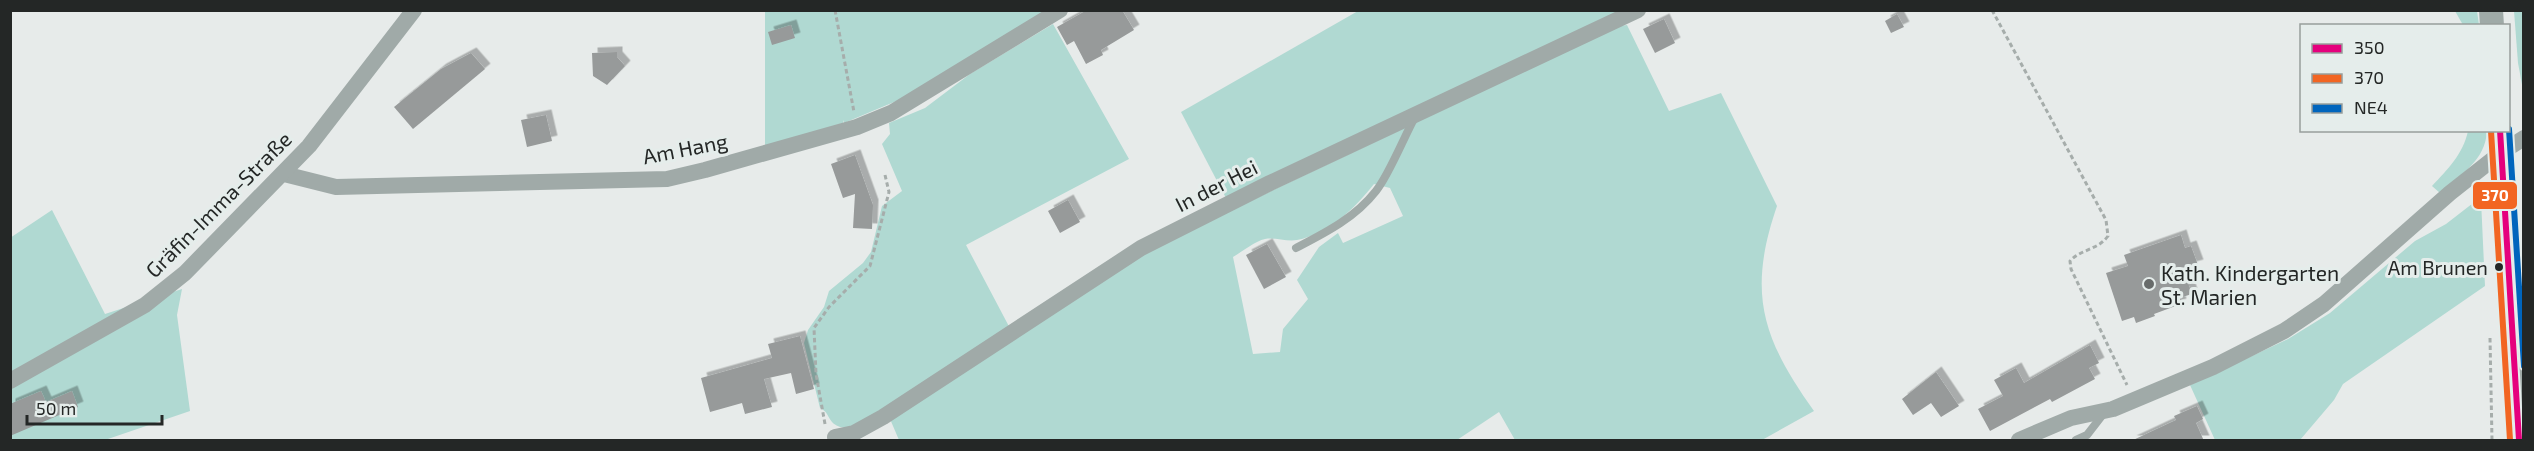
<svg xmlns="http://www.w3.org/2000/svg" width="2534" height="451" viewBox="0 0 2534 451" font-family="'Exo 2',sans-serif">
<style>
.green{fill:#b0d9d2;fill-rule:evenodd}
.building{fill:#979a9a;filter:url(#shadow)}
.lines{fill:none;stroke-linecap:round;stroke-linejoin:round}
.path{stroke:#a6adab;stroke-width:3;stroke-dasharray:4.5 3;stroke-linecap:butt}
.lane{stroke:#a0aaa8;stroke-width:8}
.street{stroke:#a0aaa8;stroke-width:16}
.secondary{stroke:#9faaa7;stroke-width:24}
.bus-1-casing{stroke:#e5edeb;stroke-width:10}
.bus-2-casing{stroke:#e5edeb;stroke-width:10}
.bus-3-casing{stroke:#e5edeb;stroke-width:10}
.bus-1{stroke:#e5007d;stroke-width:6}
.bus-2{stroke:#f26522;stroke-width:6}
.bus-3{stroke:#0065bd;stroke-width:6}
.bus-dot{fill:#242726;stroke:#e5edeb;stroke-width:2}
.poi-dot{fill:#686c6b;stroke:#e5edeb;stroke-width:2}
.labels{text-anchor:middle;dominant-baseline:central;stroke-width:6;stroke-linejoin:round;paint-order:stroke}
.bus-label{font-size:20px;fill:#242726;stroke:#e5edeb;text-anchor:end}
.street-label{font-size:21px;fill:#242726;stroke:#e5edeb}
.poi-label{font-size:21px;fill:#242726;stroke:#e5edeb;text-anchor:start}
.line-badge{stroke:#e5edeb;stroke-width:2}
.badge-label{font-size:16px;text-anchor:middle;font-weight:bold;fill:#fff}
</style>
<defs>
<filter id="shadow"><feDropShadow dx="5.5" dy="-5.5" stdDeviation="0" flood-color="#0004"/></filter>
</defs>
<rect width="100%" height="100%" fill="#e7ebea"/>
<!-- green -->
<g class="green">
<polygon points="765,11 1048,11 906,97 844,123 843,120 843,123 765,147"/>
<polygon points="1358,11 1622,11 1227,200 1181,112"/>
<polygon points="2455,11 2477,11 2479,25 2463,25"/>
<polygon points="2514,11 2523,11 2523,90 2518,63"/>
<path d="M1053,24L1129,159L966,245L1013,334L1149,249L1619,26L1627,25L1669,111L1721,93L1777,206C1747,293 1762,338 1814,411L1762,440H1515L1499,412L1457,440H899L887,412C873,418 846,437 832,422C827,416 828,412 820,408L804,343L808,330L824,307L829,291L863,263L871,252L882,206L902,191L882,144L890,134L889,123L925,108L970,74ZM1374,184L1390,188L1403,216L1343,243L1338,233L1319,247L1297,280L1308,299L1283,329L1280,352L1253,354L1233,257C1242,252 1255,241 1265,239C1275,237 1287,242 1297,240C1329,234 1355,208 1374,184Z"/>
<path d="M2468,131H2487C2485,161 2462,173 2440,193L2432,186C2448,169 2463,154 2468,131Z"/>
<polygon points="2477,200 2481,200 2485,286 2343,384 2334,400 2300,440 2215,440 2190,385 2288,339 2330,313 2415,241 2446,224"/>
<polygon points="52,210 105,314 182,289 177,315 190,411 105,440 11,440 10,238"/>
</g>
<!-- building -->
<g class="building">
<polygon points="1087,10 1122,10 1134,30 1101,50 1103,55 1086,64 1074,41 1067,45 1057,27"/>
<polygon points="1897,14 1904,27 1891,33 1885,21"/>
<polygon points="1664,19 1675,43 1655,53 1643,29"/>
<polygon points="791,25 795,38 772,45 768,32"/>
<polygon points="617,52 617,57 625,66 607,85 593,76 592,53"/>
<polygon points="471,53 485,69 413,129 394,107 441,69"/>
<polygon points="546,115 552,141 527,147 521,120"/>
<polygon points="855,155 873,205 872,229 853,228 855,194 843,198 831,164"/>
<polygon points="1068,200 1080,222 1060,233 1048,211"/>
<polygon points="2181,235 2185,248 2191,246 2198,265 2183,269 2192,294 2179,298 2181,304 2154,314 2155,316 2136,323 2134,317 2122,321 2106,273 2128,266 2124,255"/>
<polygon points="1267,244 1286,277 1264,289 1246,255"/>
<polygon points="800,336 814,389 796,394 791,373 764,379 772,407 745,414 742,403 710,412 701,378 772,358 768,344"/>
<polygon points="2090,345 2099,363 2089,368 2095,379 2052,402 2050,399 1990,431 1978,409 2003,396 1994,380 2016,368 2024,383"/>
<polygon points="1936,372 1959,406 1941,417 1931,403 1913,415 1902,399"/>
<polygon points="41,391 46,402 72,391 78,407 10,436 10,404"/>
<polygon points="2197,406 2203,419 2196,423 2204,441 2131,441 2176,420 2174,416"/>
</g>
<g class="lines">
<!-- path -->
<g class="path">
<polyline points="835,10 854,112"/>
<path d="M1992,10L2106,220L2108,236C2098,250 2081,249 2070,261L2071,269L2127,385"/>
<polyline points="2490,338 2492,440"/>
<polyline points="825,424 816,374 814,328 829,307 870,266 889,192 885,175"/>
</g>
<!-- lane -->
<g class="lane">
<path d="M1296,248C1325,233 1355,218 1376,191C1389,175 1404,137 1415,117"/>
<polyline points="2076,440 2087,435 2104,413"/>
</g>
<!-- street -->
<g class="street">
<polyline points="284,174 336,187 667,179 705,170 857,127 891,113 1060,10"/>
<polyline points="10,381 145,305 185,273 309,146 414,10"/>
<polyline points="835,437 854,433 883,417 1141,248 1270,183 1638,10"/>
<polyline points="2019,440 2071,418 2113,409 2213,367 2284,331 2324,304 2450,193 2502,152 2524,138"/>
</g>
<!-- secondary -->
<g class="secondary">
<polyline points="2491,10 2492,26"/>
<polyline points="2500,130 2519,440"/>
</g>
<defs>
<polyline id="bus-1" points="2500,130 2519,440"/>
<polyline id="bus-2" points="2491,131 2510,440"/>
<polyline id="bus-3" points="2509,129 2524,366"/>
</defs>
<!-- bus-1 casing -->
<use href="#bus-1" class="bus-1-casing"/>
<!-- bus-2 casing -->
<use href="#bus-2" class="bus-2-casing"/>
<!-- bus-3 casing -->
<use href="#bus-3" class="bus-3-casing"/>
<!-- bus-1 -->
<use href="#bus-1" class="bus-1"/>
<!-- bus-2 -->
<use href="#bus-2" class="bus-2"/>
<!-- bus-3 -->
<use href="#bus-3" class="bus-3"/>
</g>
<!-- markers -->
<circle class="bus-dot" cx="2499" cy="267" r="5"/>
<circle class="poi-dot" cx="2149" cy="284" r="6"/>
<g class="labels">
<!-- bus labels -->
<g class="bus-label">
<text x="2488" y="267">Am Brunen</text>
</g>
<!-- street labels -->
<g class="street-label">
<text transform="translate(685 148) rotate(-11)">Am Hang</text>
<text transform="translate(1216 185) rotate(-27)">In der Hei</text>
<text transform="translate(218 204) rotate(-45)">Gräfin-Imma-Straße</text>
</g>
<!-- poi labels -->
<g class="poi-label">
<text x="2161" y="272">Kath. Kindergarten<tspan x="2161" dy="24">St. Marien</tspan></text>
</g>
</g>
<rect class="line-badge" x="2472" y="181" width="46" height="29" rx="6" fill="#f26522"/>
<g class="badge-label">
<text x="2495" y="201">370</text>
</g>
<!-- border -->
<rect width="2534" height="451" fill="none" stroke="#242726" stroke-width="24"/>
<!-- legend -->
<rect x="2300" y="24" width="210" height="108" fill="#e5edeb" stroke="#989e9c" stroke-width="1.5"/>
<rect x="2312" y="44" width="30" height="9" fill="#e5007d" stroke="#989e9c" stroke-width="1.5"/>
<text x="2354" y="54" font-size="18" fill="#242726">350</text>
<rect x="2312" y="74" width="30" height="9" fill="#f26522" stroke="#989e9c" stroke-width="1.5"/>
<text x="2354" y="84" font-size="18" fill="#242726">370</text>
<rect x="2312" y="104" width="30" height="9" fill="#0065bd" stroke="#989e9c" stroke-width="1.5"/>
<text x="2354" y="114" font-size="18" fill="#242726">NE4</text>
<!-- scale -->
<path d="M27 415v9h135v-9" fill="none" stroke="#242726" stroke-width="3"/>
<text x="36" y="415" font-size="18" fill="#242726" stroke="#e5edeb" stroke-width="4.5" paint-order="stroke">50 m</text>
</svg>
